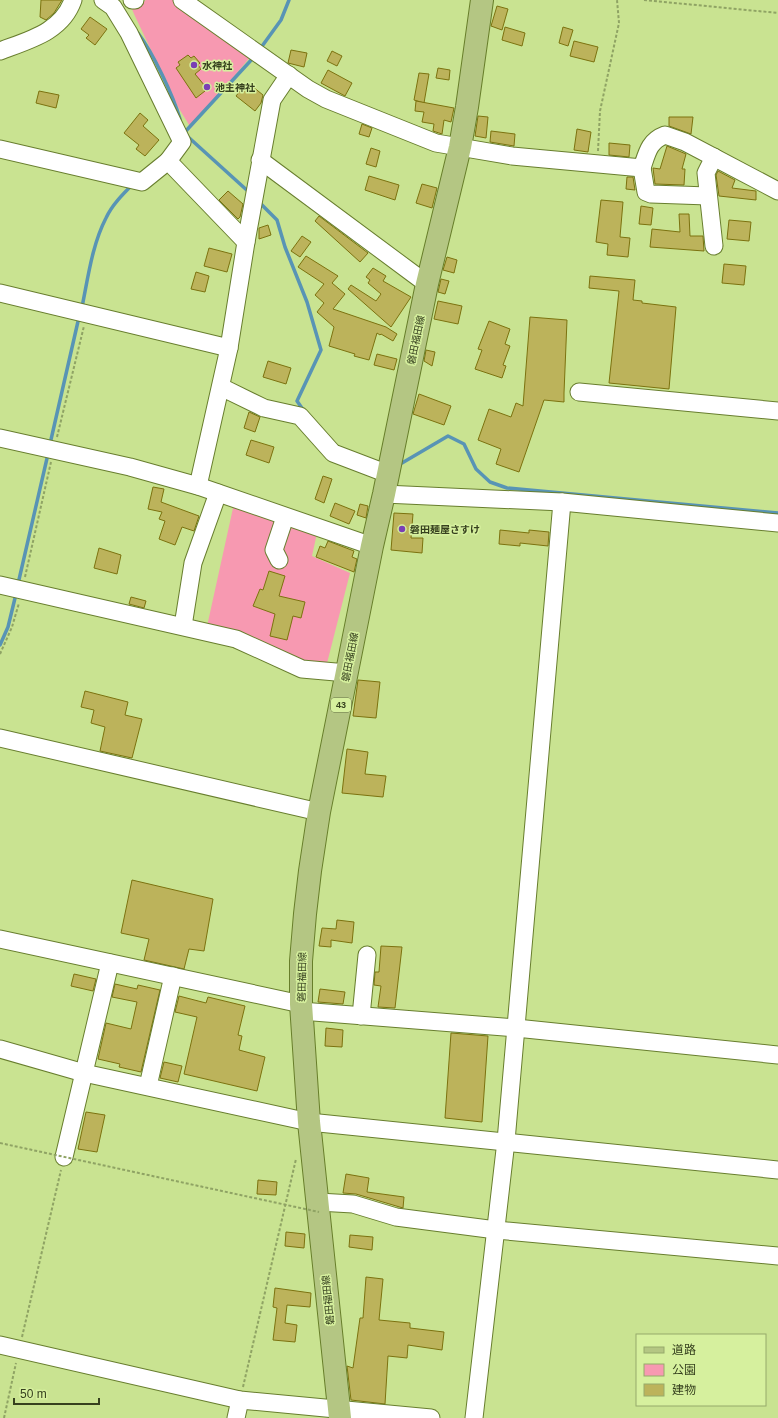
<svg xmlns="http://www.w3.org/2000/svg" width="778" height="1418" viewBox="0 0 778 1418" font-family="Helvetica,'Noto Sans JP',sans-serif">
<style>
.green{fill:#f799b1}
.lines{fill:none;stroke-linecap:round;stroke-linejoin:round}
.stream{stroke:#5894b5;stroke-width:3.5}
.building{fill:#bcb35b;stroke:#7c720f}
.minor-casing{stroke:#687e2e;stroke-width:19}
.major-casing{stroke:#677e2a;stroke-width:24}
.path{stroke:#8fa364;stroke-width:2;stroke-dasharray:3 2;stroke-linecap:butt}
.minor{stroke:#fff;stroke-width:17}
.major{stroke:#b4c683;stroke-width:22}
.path-bridge{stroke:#8fa364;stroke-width:2;stroke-dasharray:3 2;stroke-linecap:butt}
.poi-dot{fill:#7a3fb5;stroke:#d6f09e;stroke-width:1.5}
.labels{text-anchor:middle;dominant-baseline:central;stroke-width:3;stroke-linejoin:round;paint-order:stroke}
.shield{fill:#d6f09e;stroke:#667544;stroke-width:1}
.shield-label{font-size:9px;font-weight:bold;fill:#36401e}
.poi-label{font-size:10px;font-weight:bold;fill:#36401e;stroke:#d6f09e;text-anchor:start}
.street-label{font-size:10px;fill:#36401e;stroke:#d6f09e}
</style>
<rect width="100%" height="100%" fill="#c9e391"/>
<!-- green -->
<g class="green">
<polygon points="146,0 173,0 179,3 251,56 191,128 178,107 134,14 132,9"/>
<polygon points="235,499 317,533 312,556 350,573 325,671 206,631"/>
</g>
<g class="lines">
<!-- stream -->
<g class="stream">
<path d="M138,33C153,53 173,95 180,119"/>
<polyline points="260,49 281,20 289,0"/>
<polyline points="184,133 254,57"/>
<polyline points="186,135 250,193"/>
<polyline points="259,202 277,220 285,247 307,302 321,350 297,401 304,411"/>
<path d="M82,307C88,278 92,245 106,218C112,205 123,194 133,184"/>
<polyline points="50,444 79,317"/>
<polyline points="402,463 448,436 464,444 476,469 490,482 507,488 778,513"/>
<polyline points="18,584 48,454"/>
<polyline points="0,645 8,627 16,594"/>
</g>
</g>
<!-- building -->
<g class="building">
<polygon points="41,0 62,0 54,13 46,20 40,17"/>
<polygon points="497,6 508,9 502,30 491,26"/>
<polygon points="90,17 107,29 95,45 86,38 89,35 81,29"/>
<polygon points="505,27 525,33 522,46 502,40"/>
<polygon points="563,27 573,30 568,46 559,43"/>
<polygon points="574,41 598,47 594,62 570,56"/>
<polygon points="291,50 307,53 304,67 288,63"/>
<polygon points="332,51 342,56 337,66 327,61"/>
<polygon points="188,55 191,58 194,56 200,63 198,65 201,69 195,74 205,86 203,88 205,91 196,98 176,68 180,65 178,62"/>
<polygon points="438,68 450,70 449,80 436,78"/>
<polygon points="328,70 352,83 345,96 321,83"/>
<polygon points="419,73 429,74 424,103 414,100"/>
<polygon points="247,82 263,95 261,103 255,111 236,96"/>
<polygon points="39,91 59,95 56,108 36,103"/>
<polygon points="416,101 454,108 451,122 444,120 442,134 433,131 434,124 422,122 424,112 415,111"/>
<polygon points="140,113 148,120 143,126 159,140 145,156 136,149 139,145 124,133"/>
<polygon points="478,116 488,117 486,138 475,136"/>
<polygon points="669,117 693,117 691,134 669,126"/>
<polygon points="362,124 372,128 369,137 359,134"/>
<polygon points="577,129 591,132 588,152 574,150"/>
<polygon points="491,131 515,134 514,146 490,142"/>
<polygon points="609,143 630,145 629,157 609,155"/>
<polygon points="667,146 686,154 682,169 685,169 684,185 655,184 653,168 660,169"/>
<polygon points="371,148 380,151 376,167 366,164"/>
<polygon points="718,171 735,180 732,188 756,191 756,200 719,196 716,175"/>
<polygon points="369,176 399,185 395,200 365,190"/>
<polygon points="627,177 633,177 635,190 626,189"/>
<polygon points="422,184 437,188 432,208 416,203"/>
<polygon points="228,191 243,204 240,217 238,219 219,200"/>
<polygon points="601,200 623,202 620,237 630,238 628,257 607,255 608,244 596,242"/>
<polygon points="641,206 653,208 651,225 639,224"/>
<polygon points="679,214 689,214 690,236 703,236 704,251 650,247 652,229 680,232"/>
<polygon points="319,216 368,253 360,262 315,221"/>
<polygon points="729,220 751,222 749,241 727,239"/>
<polygon points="268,225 271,235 259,239 259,228"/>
<polygon points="302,236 311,242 300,257 291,251"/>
<polygon points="209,248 232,254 227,272 204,266"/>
<polygon points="306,256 338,276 332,283 345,294 333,309 386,327 397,334 393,341 381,334 380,335 377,333 369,360 354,356 355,354 329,346 334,327 317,312 324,303 315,295 324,284 298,267"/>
<polygon points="447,257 457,260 454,273 443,270"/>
<polygon points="724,264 746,266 744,285 722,283"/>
<polygon points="373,268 386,276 383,281 411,297 391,327 348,289 351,285 376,301 381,294 368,283 370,280 366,277"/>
<polygon points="196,272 209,276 205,292 191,289"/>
<polygon points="590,276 635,280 633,300 642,301 642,303 676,307 669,389 609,383 619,291 589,288"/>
<polygon points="441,279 449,281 445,294 438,292"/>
<polygon points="438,301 462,306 458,324 434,319"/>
<polygon points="530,317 567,320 564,393 564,402 544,400 519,472 496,464 501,449 478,440 489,409 511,417 516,403 523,406"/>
<polygon points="489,321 510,329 505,344 510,346 503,365 506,366 502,378 475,369 482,350 478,349"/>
<polygon points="426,350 435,352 432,366 424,361"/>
<polygon points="377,354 397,359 394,370 374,365"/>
<polygon points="268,361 291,368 286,384 263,377"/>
<polygon points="419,394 451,406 444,425 413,414"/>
<polygon points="249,412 260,417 255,432 244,428"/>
<polygon points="251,440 274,447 269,463 246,455"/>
<polygon points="323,476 332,479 324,503 315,499"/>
<polygon points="153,487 164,489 161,502 199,516 194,531 182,527 175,545 159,539 165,521 159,519 162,512 148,509"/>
<polygon points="335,503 355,511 349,524 330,516"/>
<polygon points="360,504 368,506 366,518 357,515"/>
<polygon points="394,513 413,514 411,538 423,538 422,553 391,550"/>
<polygon points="500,530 529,533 529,530 549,532 548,546 520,543 520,546 499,544"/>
<polygon points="328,541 354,551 352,557 357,559 354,572 316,557 320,546 325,548"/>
<polygon points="99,548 121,555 117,574 94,568"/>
<polygon points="269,571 285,576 279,596 305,602 301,618 293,616 287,640 270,636 275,614 253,606 260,589 263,590"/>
<polygon points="131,597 146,601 144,608 129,604"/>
<polygon points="358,680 380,682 376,718 353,716"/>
<polygon points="85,691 128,702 125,715 142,719 132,758 100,751 105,727 91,723 94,710 81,707"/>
<polygon points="347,749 368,752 365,774 386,776 383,797 342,793"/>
<polygon points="132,880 213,899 204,951 189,949 184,969 144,960 149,939 121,933"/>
<polygon points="337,920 354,922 352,943 331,940 331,947 319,946 322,928 336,929"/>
<polygon points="381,946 402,947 395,1008 378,1007 381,986 374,985 375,972 379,972"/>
<polygon points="74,974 96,979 93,991 71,986"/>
<polygon points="115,984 137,989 138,985 160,990 141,1072 119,1067 120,1064 98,1059 106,1023 131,1029 137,1002 112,997"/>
<polygon points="320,989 345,992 343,1004 318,1002"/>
<polygon points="179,996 206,1003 208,997 245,1006 238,1035 242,1036 239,1050 265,1057 257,1091 184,1074 197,1017 175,1012"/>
<polygon points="326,1028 343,1030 342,1047 325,1046"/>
<polygon points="451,1033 488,1036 482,1122 445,1118"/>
<polygon points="164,1062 182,1066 178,1082 160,1078"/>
<polygon points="86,1112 105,1115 97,1152 78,1149"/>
<polygon points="346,1174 369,1178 367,1192 404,1197 403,1208 356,1194 343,1193"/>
<polygon points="258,1180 277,1182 276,1195 257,1194"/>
<polygon points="286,1232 305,1234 304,1248 285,1246"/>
<polygon points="350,1235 373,1237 372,1250 349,1247"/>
<polygon points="366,1277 383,1279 379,1320 410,1323 410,1328 444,1332 442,1350 408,1345 407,1358 388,1356 385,1404 351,1400 347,1366 353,1368 360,1318 363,1318"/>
<polygon points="275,1288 311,1293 310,1307 287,1305 285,1323 297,1325 295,1342 273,1340 277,1308 273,1307"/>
</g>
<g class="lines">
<defs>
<g id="minor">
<polyline points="103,0 113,7 129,33 182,142 168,161"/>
<polyline points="132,0 135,0"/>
<path d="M182,0L308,89L326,99L436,143L512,156L642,168C647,153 649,141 665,135L685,142L778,191"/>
<path d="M0,51C29,40 62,32 73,0"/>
<polyline points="0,149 142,182 168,161 246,242"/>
<polyline points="260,160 427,284"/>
<polyline points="642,168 646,192 651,194 708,196"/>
<polyline points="714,246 706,173 714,157"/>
<polyline points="0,293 229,348"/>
<polyline points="221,387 264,408 300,416 333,453 388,474"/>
<polyline points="579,392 778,411"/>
<polyline points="0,438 130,467 198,486 372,546"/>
<polyline points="198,486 229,348 246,242 272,100 289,75"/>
<polyline points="384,494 562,502 778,523"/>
<polyline points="279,560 274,550 285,517"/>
<polyline points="0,585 236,639 302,669 347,673"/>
<polyline points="183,626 193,563 218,493"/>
<polyline points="0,738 319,812"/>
<polyline points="0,939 301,1004"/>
<polyline points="301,1011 516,1028 778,1055"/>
<polyline points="361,1016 367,955"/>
<polyline points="0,1049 84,1073 309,1122 778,1170"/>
<polyline points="148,1086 173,976"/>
<polyline points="64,1157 110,963"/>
<polyline points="318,1202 353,1204 396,1217 496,1230 778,1256"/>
<polyline points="0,1345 240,1400 431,1418"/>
<polyline points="236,1418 240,1400"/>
<polyline points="474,1418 506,1141 562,502"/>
</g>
<polyline id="major" points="340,1418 309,1122 301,1004 301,961 305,914 310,871 319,812 372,546 384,494 427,284 460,147 467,107 482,0"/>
</defs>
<!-- minor casing -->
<use href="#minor" class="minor-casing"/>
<!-- major casing -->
<use href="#major" class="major-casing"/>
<!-- path -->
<g class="path">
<polyline points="644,0 778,13"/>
<polyline points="598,151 600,111 619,23 617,0"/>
<polyline points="57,437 84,326"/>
<polyline points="25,577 51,462"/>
<polyline points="0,654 12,627 19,603"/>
<polyline points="22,1337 61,1170"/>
<polyline points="243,1387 296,1159"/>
<polyline points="4,1418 16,1363"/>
</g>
<!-- minor -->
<use href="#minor" class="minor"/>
<!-- major -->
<use href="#major" class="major"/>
<!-- path-bridge -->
<polyline class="path-bridge" points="0,1143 319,1212"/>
</g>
<!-- markers -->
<g class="poi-dot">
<circle cx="194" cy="65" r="4"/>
<circle cx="207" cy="87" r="4"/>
<circle cx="402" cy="529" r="4"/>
</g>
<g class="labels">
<!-- shield labels -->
<rect class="shield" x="331" y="698" width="20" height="14" rx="3"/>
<g class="shield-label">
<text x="341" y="705">43</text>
</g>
<!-- poi labels -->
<g class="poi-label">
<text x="202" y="65">水神社</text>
<text x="215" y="87">池主神社</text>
<text x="410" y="529">磐田麺屋さすけ</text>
</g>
<!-- street labels -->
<g class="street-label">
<text transform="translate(416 340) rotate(-78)">磐田福田線</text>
<text transform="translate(350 657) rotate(-79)">磐田福田線</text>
<text transform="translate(302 977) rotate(-89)">磐田福田線</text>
<text transform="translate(328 1300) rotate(-96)">磐田福田線</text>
</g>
</g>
<!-- legend -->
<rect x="636" y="1334" width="130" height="72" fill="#d6f09e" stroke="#96aa6b"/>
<rect x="644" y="1347" width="20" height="6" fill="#b4c683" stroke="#96aa6b"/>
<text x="672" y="1354" font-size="12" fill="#36401e">道路</text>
<rect x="644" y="1364" width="20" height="12" fill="#f799b1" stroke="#96aa6b"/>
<text x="672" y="1374" font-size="12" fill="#36401e">公園</text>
<rect x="644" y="1384" width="20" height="12" fill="#bcb35b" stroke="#96aa6b"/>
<text x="672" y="1394" font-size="12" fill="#36401e">建物</text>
<!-- scale -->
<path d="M14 1398v6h85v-6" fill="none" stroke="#36401e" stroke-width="2"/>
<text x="20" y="1398" font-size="12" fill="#36401e" stroke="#d6f09e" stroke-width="3" paint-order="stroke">50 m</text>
</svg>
